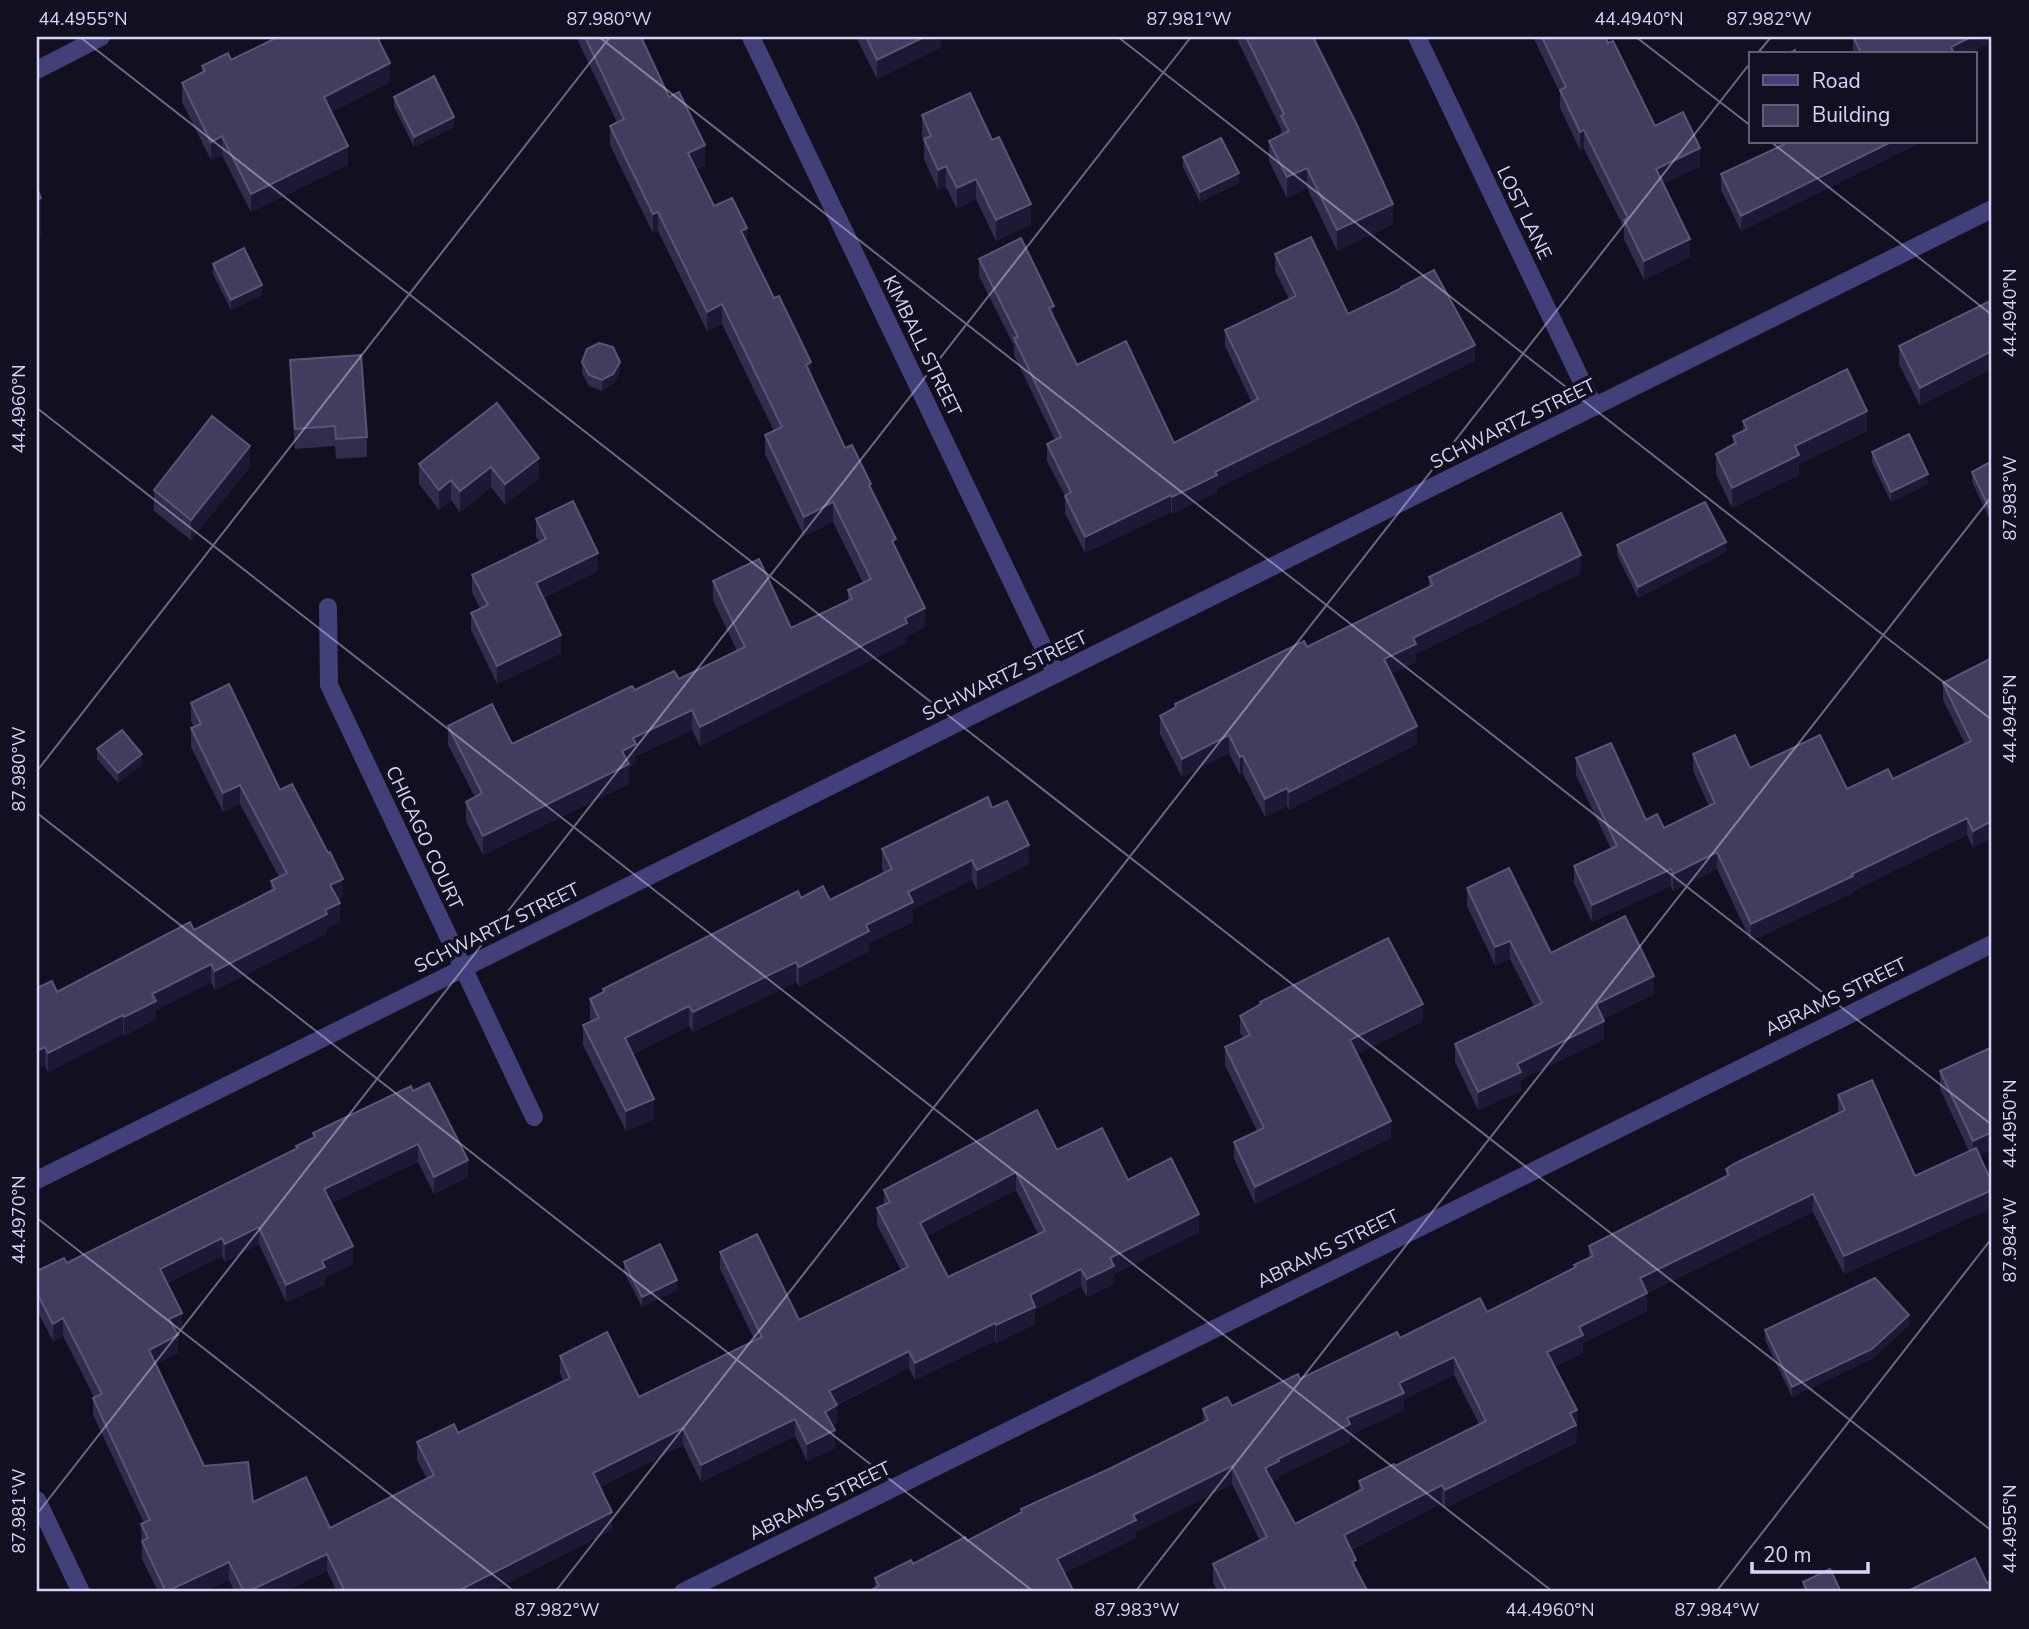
<svg xmlns="http://www.w3.org/2000/svg" width="2029" height="1629" viewBox="0 0 2029 1629" font-family="'Nunito Sans',sans-serif">
<style>
.lines{fill:none;stroke-linecap:round;stroke-linejoin:round}
.minor{stroke:#414079;stroke-width:18}
.wall{fill:#312b4c;fill-rule:evenodd}
.shaded-wall{fill:#1d1833}
.building{fill:#423d5f;stroke:#5a5577;stroke-width:2;fill-rule:evenodd}
.ticks{fill:none;stroke:#d7d4fa;stroke-width:2;stroke-opacity:0.45}
.labels{text-anchor:middle;dominant-baseline:central;stroke-width:7;stroke-linejoin:round;paint-order:stroke}
.street-label{font-size:19px;fill:#d7d4fa;stroke:#121020}
.neatline{fill:none;stroke:#d7d4fa;stroke-width:2.5}
.ticks-label{font-size:18px;text-anchor:middle;fill:#d7d4fa}
</style>
<rect width="100%" height="100%" fill="#121020"/>
<g class="lines">
<!-- minor -->
<g class="minor">
<polyline points="751,37 1056,674"/>
<polyline points="1417,37 1594,407"/>
<polyline points="37,70 101,37"/>
<polyline points="328,607 329,685 534,1117"/>
<polyline points="37,1180 1992,209"/>
<polyline points="37,1500 81,1592"/>
<polyline points="683,1592 1992,944"/>
</g>
</g>
<!-- wall -->
<g class="wall">
<polygon points="576,37 641,37 669,97 705,165 696,169 714,206 747,242 845,448 871,489 896,548 925,627 907,636 907,642 700,746 692,730 636,756 636,763 629,767 629,784 483,855 466,821 466,802 475,797 448,745 448,726 512,744 635,690 679,679 737,651 713,600 713,581 791,628 848,601 848,590 863,583 833,522 804,536 765,454 765,435 774,431 722,324 707,331 658,231 653,233 610,145 610,126 617,122"/>
<polygon points="856,37 941,37 941,47 877,79"/>
<polygon points="1236,37 1313,37 1393,224 1337,251 1307,188 1287,198 1269,161 1269,141 1281,135 1281,129"/>
<polygon points="1533,37 1605,37 1655,126 1700,166 1663,184 1690,257 1644,280 1624,239 1624,228 1584,149 1580,150 1560,108 1560,93"/>
<polygon points="1853,37 1992,37 1992,42 1966,54 1854,54 1853,52"/>
<polygon points="231,60 390,82 331,112 348,165 251,212 222,155 211,160 182,102 182,83 202,73 202,66"/>
<polygon points="1751,73 1751,93 1749,89 1749,74"/>
<polygon points="394,97 454,127 414,147 394,107"/>
<polygon points="922,115 1031,224 996,241 976,199 957,209 946,187 938,190 924,159 924,141 922,136"/>
<polygon points="1776,142 1922,142 1741,231 1721,190 1721,174 1779,147"/>
<polygon points="1183,157 1239,183 1200,202 1183,167"/>
<polygon points="1275,254 1348,314 1401,289 1401,287 1475,361 1217,488 1217,492 1172,514 1171,512 1085,553 1065,513 1065,496 1047,461 1047,444 1055,440 1014,355 1014,346 979,276 979,259 1054,318 1077,365 1174,443 1252,403 1225,346 1225,330 1289,299 1275,271"/>
<polygon points="213,264 262,295 231,310 213,274"/>
<polygon points="1992,300 1920,406 1899,364 1899,346"/>
<polygon points="290,360 367,437 367,457 336,459 335,446 295,449 290,380"/>
<polygon points="582,362 620,372 613,384 602,391 589,386 582,373"/>
<polygon points="497,403 539,478 505,505 491,487 460,512 451,500 439,510 419,484 419,464"/>
<polygon points="1743,421 1867,431 1799,464 1799,475 1732,508 1716,474 1716,454 1733,445 1733,436 1743,431"/>
<polygon points="1872,452 1928,484 1891,502 1872,462"/>
<polygon points="1992,461 1992,519 1990,520 1972,482 1972,472"/>
<polygon points="250,467 191,540 154,511 154,490"/>
<polygon points="536,519 598,571 543,598 561,653 497,684 471,630 471,613 480,608 472,593 472,575 539,542 536,536"/>
<polygon points="1617,545 1726,552 1638,598 1617,555"/>
<polygon points="1581,573 1416,654 1416,662 1391,674 1417,744 1289,810 1287,806 1265,817 1243,774 1240,775 1229,753 1182,777 1160,734 1160,716 1175,708 1175,704 1307,647 1429,588 1429,577"/>
<polygon points="1992,658 1992,838 1973,848 1967,835 1853,891 1853,893 1751,941 1717,869 1673,891 1671,886 1592,922 1574,883 1574,866 1611,849 1576,775 1576,758 1646,820 1664,828 1709,806 1693,771 1693,754 1750,768 1847,789 1893,779 1965,744 1943,700 1943,683"/>
<polygon points="191,703 280,790 343,897 338,900 340,922 327,928 327,933 215,990 211,982 156,1010 156,1019 124,1036 123,1034 48,1072 45,1065 37,1069 57,992 194,930 271,892 271,881 279,877 240,804 223,812 191,747 191,728 194,727 191,721"/>
<polygon points="97,749 142,765 118,783 97,759"/>
<polygon points="992,808 1029,864 977,890 972,880 913,909 913,922 869,943 869,951 799,987 796,982 693,1032 689,1026 633,1054 654,1119 626,1131 583,1045 583,1025 591,1021 590,1019 590,999 603,993 603,989 801,898 830,900 884,873 882,869 882,849"/>
<polygon points="1467,888 1551,953 1654,994 1603,1019 1604,1039 1521,1080 1521,1091 1478,1110 1455,1062 1455,1044 1534,1006 1510,959 1495,965 1467,906"/>
<polygon points="1260,1002 1423,1021 1357,1054 1391,1138 1255,1204 1234,1159 1234,1142 1257,1131 1225,1065 1225,1047 1243,1038 1240,1033 1240,1016 1260,1005"/>
<path d="M1992,1047L1980,1156L1992,1183V1208L1844,1274L1813,1212L1647,1293V1311L1583,1343V1353L1555,1366L1577,1410L1576,1443L1445,1508L1442,1503L1351,1550L1356,1568L1367,1592H1218L1213,1582V1564L1260,1541L1232,1484L1136,1532V1538L1064,1573L875,1588V1578L913,1564L967,1541L1021,1512V1509L1109,1469L1203,1422V1409L1232,1406L1400,1338L1487,1312L1574,1268V1265L1589,1258V1246L1726,1176V1169L1838,1113V1095L1915,1176L1969,1151L1940,1089V1071ZM1454,1375L1479,1424L1395,1466L1359,1481V1491L1295,1524L1272,1482L1279,1479V1476L1350,1442V1435L1404,1410V1399Z"/>
<path d="M411,1086L468,1177L434,1194L418,1162L331,1203L353,1264L325,1277V1285L286,1302L259,1244L225,1262L222,1256L167,1283L182,1330L176,1333L178,1353L155,1364L204,1466L253,1502L330,1528L427,1479L417,1460V1442L458,1433L563,1381L560,1373V1356L639,1397L755,1341L720,1269V1252L799,1320L901,1270L877,1225V1208L884,1204V1190L1057,1150L1128,1180L1199,1232L1114,1274V1284L1087,1297L1081,1286L1035,1310V1324L996,1343L995,1341L915,1380L909,1368L837,1405V1423L832,1425L835,1448L807,1461L795,1436L701,1482L683,1445L600,1487L612,1530L490,1592H337L327,1571L284,1592H235L229,1580L202,1592H158L142,1559L141,1524L144,1523L93,1415V1398L94,1397L63,1336L53,1341L37,1311V1271L67,1263L296,1149V1146L313,1137V1133ZM1016,1190L1038,1234L948,1277L927,1236Z"/>
<polygon points="624,1262 677,1290 642,1307 624,1272"/>
<polygon points="1909,1325 1872,1359 1792,1397 1765,1340 1765,1330"/>
<polygon points="1803,1582 1841,1592 1803,1592"/>
</g>
<!-- shaded-wall -->
<g class="shaded-wall">
<polygon points="924,37 941,37 941,47 877,79 877,60"/>
<polygon points="1971,37 1992,37 1992,42 1966,54 1951,54 1951,47"/>
<polygon points="390,63 390,82 324,115 324,97"/>
<polygon points="1977,99 1977,115 1975,116 1975,100"/>
<polygon points="454,117 454,127 414,147 414,137"/>
<polygon points="1584,130 1584,149 1580,150 1580,132"/>
<polygon points="222,136 222,155 211,160 211,142"/>
<polygon points="1891,142 1922,142 1741,231 1741,216"/>
<polygon points="705,145 705,165 688,172 688,153"/>
<polygon points="348,146 348,165 251,212 251,194"/>
<polygon points="1700,148 1700,166 1656,188 1656,169"/>
<polygon points="946,166 946,187 938,190 938,170"/>
<polygon points="1307,168 1307,188 1287,198 1287,177"/>
<polygon points="1239,173 1239,183 1200,202 1200,192"/>
<polygon points="976,179 976,199 957,209 957,188"/>
<polygon points="41,198 41,236 37,239 37,200"/>
<polygon points="1031,204 1031,224 996,241 996,220"/>
<polygon points="1393,204 1393,224 1337,251 1337,230"/>
<polygon points="658,212 658,231 653,233 653,214"/>
<polygon points="747,228 747,247 741,231"/>
<polygon points="1690,239 1690,257 1644,280 1644,261"/>
<polygon points="262,285 262,295 231,310 231,300"/>
<polygon points="722,304 722,324 707,331 707,312"/>
<polygon points="1054,306 1054,323 1049,308"/>
<polygon points="1475,345 1475,361 1217,488 1217,492 1172,514 1172,497 1215,472"/>
<polygon points="1992,351 1992,369 1920,406 1920,388"/>
<polygon points="620,362 620,372 613,384 602,391 602,380"/>
<polygon points="811,362 811,381 806,365"/>
<polygon points="1867,411 1867,431 1799,464 1799,475 1732,508 1732,488 1795,446"/>
<polygon points="250,446 250,467 191,540 191,520"/>
<polygon points="539,458 539,478 505,505 505,484"/>
<polygon points="491,467 491,487 460,512 460,491"/>
<polygon points="1928,474 1928,484 1891,502 1891,492"/>
<polygon points="451,480 451,500 439,510 439,490"/>
<polygon points="1171,495 1171,512 1085,553 1085,537"/>
<polygon points="833,502 833,522 804,536 804,517"/>
<polygon points="1992,509 1992,519 1990,520 1990,510"/>
<polygon points="1726,542 1726,552 1638,598 1638,587"/>
<polygon points="598,553 598,571 536,601 536,583"/>
<polygon points="1581,555 1581,573 1416,654 1416,662 1384,677 1384,659 1413,638"/>
<polygon points="925,608 925,627 907,636 907,642 700,746 700,727"/>
<polygon points="561,635 561,653 497,684 497,666"/>
<polygon points="692,710 692,730 636,756 636,763 629,767 629,784 483,855 483,836 622,751 633,738"/>
<polygon points="1417,726 1417,744 1289,810 1289,792"/>
<polygon points="1229,735 1229,753 1182,777 1182,759"/>
<polygon points="142,754 142,765 118,783 118,773"/>
<polygon points="1243,756 1243,774 1240,775 1240,757"/>
<polygon points="240,785 240,804 223,812 223,793"/>
<polygon points="1287,788 1287,806 1265,817 1265,799"/>
<polygon points="1967,818 1967,835 1853,891 1853,893 1751,941 1751,924"/>
<polygon points="1992,821 1992,838 1973,848 1973,831"/>
<polygon points="39,838 39,849 37,850 37,840"/>
<polygon points="1029,845 1029,864 977,890 977,870"/>
<polygon points="1717,852 1717,869 1673,891 1673,874"/>
<polygon points="972,860 972,880 913,909 913,922 869,943 869,951 799,987 799,967 866,925 908,892"/>
<polygon points="1671,869 1671,886 1592,922 1592,905"/>
<polygon points="343,879 343,897 330,903 330,885"/>
<polygon points="340,903 340,922 327,928 327,933 215,990 215,971 325,910"/>
<polygon points="1510,941 1510,959 1495,965 1495,947"/>
<polygon points="796,962 796,982 693,1032 693,1012"/>
<polygon points="211,964 211,982 156,1010 156,1019 124,1036 124,1017 152,994"/>
<polygon points="1654,976 1654,994 1596,1023 1596,1004"/>
<polygon points="1423,1004 1423,1021 1350,1058 1350,1040"/>
<polygon points="689,1006 689,1026 625,1058 625,1038"/>
<polygon points="123,1015 123,1034 48,1072 48,1053"/>
<polygon points="1604,1021 1604,1039 1521,1080 1521,1091 1478,1110 1478,1092 1517,1064"/>
<polygon points="45,1047 45,1065 37,1069 37,1051"/>
<polygon points="654,1099 654,1119 626,1131 626,1111"/>
<polygon points="1391,1121 1391,1138 1255,1204 1255,1187"/>
<polygon points="1992,1132 1992,1150 1973,1159 1973,1141"/>
<polygon points="418,1144 418,1162 324,1207 324,1189"/>
<polygon points="468,1160 468,1177 434,1194 434,1177"/>
<polygon points="1016,1172 1016,1190 920,1240 920,1223"/>
<polygon points="1992,1190 1992,1208 1844,1274 1844,1256"/>
<polygon points="1813,1194 1813,1212 1640,1296 1640,1278"/>
<polygon points="1199,1214 1199,1232 1114,1274 1114,1284 1087,1297 1087,1279 1110,1258"/>
<polygon points="259,1227 259,1244 225,1262 225,1244"/>
<polygon points="222,1238 222,1256 160,1286 160,1269"/>
<polygon points="353,1246 353,1264 325,1277 325,1285 286,1302 286,1285 322,1261"/>
<polygon points="1081,1269 1081,1286 1035,1310 1035,1324 996,1343 996,1325 1030,1295"/>
<polygon points="677,1280 677,1290 642,1307 642,1297"/>
<polygon points="1647,1293 1647,1311 1583,1343 1583,1353 1547,1370 1547,1352 1579,1327"/>
<polygon points="182,1313 182,1330 169,1337 169,1319"/>
<polygon points="1909,1315 1909,1325 1872,1359 1792,1397 1792,1387"/>
<polygon points="63,1318 63,1336 53,1341 53,1324"/>
<polygon points="995,1323 995,1341 915,1380 915,1363"/>
<polygon points="178,1335 178,1353 149,1368 149,1350"/>
<polygon points="909,1351 909,1368 829,1408 829,1391"/>
<polygon points="1454,1357 1454,1375 1404,1399 1404,1410 1350,1435 1350,1442 1279,1476 1279,1479 1265,1486 1265,1468 1347,1418 1399,1383"/>
<polygon points="837,1405 837,1423 825,1429 825,1412"/>
<polygon points="1577,1410 1576,1443 1445,1508 1445,1490"/>
<polygon points="795,1419 795,1436 701,1482 701,1465"/>
<polygon points="683,1428 683,1445 593,1490 593,1473"/>
<polygon points="835,1430 835,1448 807,1461 807,1444"/>
<polygon points="1232,1466 1232,1484 1136,1532 1136,1538 1057,1577 1057,1559 1133,1515"/>
<polygon points="1442,1485 1442,1503 1344,1553 1344,1535"/>
<polygon points="612,1512 612,1530 490,1592 456,1592"/>
<polygon points="327,1554 327,1571 284,1592 247,1592"/>
<polygon points="229,1562 229,1580 202,1592 166,1592"/>
</g>
<!-- building -->
<g class="building">
<polygon points="278,37 377,37 390,63 324,97 348,146 251,194 222,136 211,142 182,83 205,71 202,66 228,53 231,60"/>
<polygon points="585,37 641,37 669,97 679,92 705,145 688,153 714,206 732,198 747,228 741,231 774,298 779,296 811,362 806,365 845,448 852,445 871,484 869,485 896,539 892,541 925,608 905,618 907,623 700,727 692,710 633,738 636,744 622,751 629,764 483,836 466,802 482,793 448,726 492,704 512,744 632,686 635,690 674,671 679,679 745,647 713,581 759,559 791,628 852,599 848,590 871,579 833,502 804,517 765,435 782,427 722,304 707,312 658,212 653,214 610,126 624,119"/>
<polygon points="866,37 924,37 877,60"/>
<polygon points="1246,37 1313,37 1356,123 1393,204 1337,230 1307,168 1287,177 1269,141 1289,131 1281,116 1284,114"/>
<polygon points="1542,37 1605,37 1608,43 1613,41 1655,126 1683,112 1700,148 1656,169 1690,239 1644,261 1624,220 1628,218 1584,130 1580,132 1560,90 1566,87"/>
<polygon points="1853,37 1971,37 1951,47 1954,54 1862,54"/>
<polygon points="1795,50 1796,54 1787,54"/>
<polygon points="434,76 454,117 414,137 394,97"/>
<polygon points="970,93 992,140 999,137 1031,204 996,220 976,179 957,188 946,166 938,170 924,139 931,136 922,115"/>
<polygon points="1221,138 1239,173 1200,192 1183,157"/>
<polygon points="1784,142 1891,142 1741,216 1721,174 1785,144"/>
<polygon points="37,188 41,198 37,200"/>
<polygon points="1311,237 1348,314 1402,288 1401,287 1434,270 1475,345 1215,472 1217,475 1172,497 1171,495 1085,537 1065,496 1071,492 1047,444 1061,437 1014,338 1018,337 979,259 1021,238 1054,306 1049,308 1077,365 1126,341 1174,443 1258,399 1225,330 1296,296 1275,254"/>
<polygon points="244,248 262,285 231,300 213,264"/>
<polygon points="1992,300 1992,351 1920,388 1899,346"/>
<polygon points="599,343 613,347 620,362 613,374 602,380 589,375 582,362 587,349"/>
<polygon points="361,355 367,437 336,439 335,426 295,429 290,360"/>
<polygon points="1847,369 1867,411 1795,446 1799,455 1732,488 1716,454 1736,443 1733,436 1747,429 1743,421"/>
<polygon points="497,403 539,458 505,484 491,467 460,491 451,480 439,490 419,464"/>
<polygon points="212,416 250,446 191,520 154,490"/>
<polygon points="1909,434 1928,474 1891,492 1872,452"/>
<polygon points="1992,461 1992,509 1990,510 1972,472"/>
<polygon points="573,501 598,553 536,583 561,635 497,666 471,613 488,605 472,575 546,539 536,519"/>
<polygon points="1705,502 1726,542 1638,587 1617,545"/>
<polygon points="1561,513 1581,555 1413,638 1416,644 1384,659 1417,726 1289,792 1287,788 1265,799 1243,756 1240,757 1229,735 1182,759 1160,716 1176,707 1175,704 1304,641 1307,647 1433,585 1429,577"/>
<polygon points="1992,658 1992,821 1973,831 1967,818 1852,874 1853,876 1751,924 1717,852 1673,874 1671,869 1592,905 1574,866 1617,846 1576,758 1611,743 1646,820 1657,814 1664,828 1715,803 1693,754 1735,735 1750,768 1820,735 1847,789 1888,769 1893,779 1971,741 1943,683"/>
<polygon points="229,684 280,790 292,784 328,853 330,852 343,879 330,885 340,903 325,910 327,914 215,971 211,964 152,994 156,1001 124,1017 123,1015 48,1053 45,1047 37,1051 37,988 52,981 57,992 190,922 194,930 275,889 271,881 287,873 240,785 223,793 191,728 201,724 191,703"/>
<polygon points="122,730 142,754 118,773 97,749"/>
<polygon points="988,797 992,808 1007,801 1029,845 977,870 972,860 908,892 913,902 866,925 869,931 799,967 796,962 693,1012 689,1006 625,1038 654,1099 626,1111 583,1025 599,1018 590,999 604,992 603,989 798,891 801,898 823,886 830,900 892,869 882,849"/>
<polygon points="1509,868 1551,953 1625,916 1654,976 1596,1004 1604,1021 1517,1064 1521,1072 1478,1092 1455,1044 1542,1003 1510,941 1495,947 1467,888"/>
<polygon points="1388,938 1423,1004 1350,1040 1391,1121 1255,1187 1234,1142 1264,1128 1225,1047 1250,1035 1240,1016 1261,1004 1260,1002"/>
<polygon points="1992,1047 1992,1132 1973,1141 1940,1071"/>
<path d="M1872,1080L1915,1176L1976,1148L1992,1183V1190L1844,1256L1813,1194L1640,1278L1647,1293L1579,1327L1583,1335L1547,1352L1577,1410L1570,1413L1576,1425L1445,1490L1442,1485L1344,1535L1356,1560L1352,1562L1367,1590L1362,1592H1227L1213,1564L1267,1537L1232,1466L1133,1515L1136,1520L1057,1559L1074,1592H867L879,1586L875,1578L911,1560L913,1564L965,1537L967,1541L1022,1512L1021,1509L1109,1469L1208,1420L1203,1409L1227,1397L1232,1406L1298,1374L1300,1379L1397,1332L1400,1338L1480,1298L1487,1312L1576,1267L1574,1265L1593,1256L1589,1246L1729,1175L1726,1169L1734,1164L1845,1110L1838,1095ZM1454,1357L1486,1421L1395,1466L1394,1464L1359,1481L1363,1489L1295,1524L1265,1468L1279,1461L1278,1459L1350,1424L1347,1418L1404,1393L1399,1383Z"/>
<path d="M429,1083L468,1160L434,1177L418,1144L324,1189L353,1246L322,1261L325,1267L286,1285L259,1227L225,1244L222,1238L160,1269L182,1313L169,1319L178,1335L149,1350L204,1466L248,1462L253,1502L306,1477L330,1528L434,1475L417,1442L454,1424L458,1433L570,1378L560,1356L607,1332L639,1397L762,1337L720,1252L757,1234L799,1320L908,1267L877,1208L890,1202L884,1190L1037,1110L1057,1150L1102,1128L1128,1180L1171,1158L1199,1214L1110,1258L1114,1266L1087,1279L1081,1269L1030,1295L1035,1307L996,1325L995,1323L915,1363L909,1351L829,1391L837,1405L825,1412L835,1430L807,1444L795,1419L701,1465L683,1428L593,1473L612,1512L456,1592H345L327,1554L247,1592H244L229,1562L166,1592L142,1541L148,1538L141,1524L150,1520L93,1398L102,1394L63,1318L53,1324L37,1293V1271L64,1258L67,1263L298,1148L296,1146L315,1137L313,1133L411,1086L413,1091ZM1016,1172L1045,1231L948,1277L920,1223Z"/>
<polygon points="660,1244 677,1280 642,1297 624,1262"/>
<polygon points="1875,1278 1909,1315 1872,1349 1792,1387 1765,1330"/>
<polygon points="1975,1558 1987,1583 1992,1581 1992,1592 1906,1592"/>
<polygon points="1830,1569 1841,1592 1808,1592 1803,1582"/>
</g>
<!-- ticks -->
<path class="ticks" d="M80,37L1992,1531M599,37L1992,1125M1118,37L1992,720M1636,37L1751,126M1757,54L1771,37M1771,142L1992,315M37,408L1553,1592M37,771L610,37M37,813L1034,1592M37,1218L515,1592M37,1514L1191,37M555,1592L1751,62M1135,1592L1992,496M1716,1592L1992,1238"/>
<g class="labels">
<!-- street labels -->
<g class="street-label">
<text transform="translate(1524 213) rotate(64)">LOST LANE</text>
<text transform="translate(922 346) rotate(64)">KIMBALL STREET</text>
<text transform="translate(1513 424) rotate(-26)">SCHWARTZ STREET</text>
<text transform="translate(1005 676) rotate(-26)">SCHWARTZ STREET</text>
<text transform="translate(424 838) rotate(65)">CHICAGO COURT</text>
<text transform="translate(497 928) rotate(-26)">SCHWARTZ STREET</text>
<text transform="translate(1836 997) rotate(-26)">ABRAMS STREET</text>
<text transform="translate(1328 1249) rotate(-26)">ABRAMS STREET</text>
<text transform="translate(820 1501) rotate(-26)">ABRAMS STREET</text>
</g>
</g>
<!-- border -->
<rect width="2029" height="1629" fill="none" stroke="#121020" stroke-width="77"/>
<!-- legend -->
<rect x="1749" y="52" width="228" height="91" fill="#121020" stroke="#615e77" stroke-width="2"/>
<rect x="1763" y="75" width="35" height="10" fill="#414079" stroke="#615e77" stroke-width="2"/>
<text x="1812" y="88" font-size="21" fill="#d7d4fa">Road</text>
<rect x="1763" y="105" width="35" height="21" fill="#423d5f" stroke="#615e77" stroke-width="2"/>
<text x="1812" y="122" font-size="21" fill="#d7d4fa">Building</text>
<!-- scale -->
<path d="M1752 1562v10h116v-10" fill="none" stroke="#d7d4fa" stroke-width="3.5"/>
<text x="1763" y="1562" font-size="21" fill="#d7d4fa" stroke="#121020" stroke-width="5" paint-order="stroke">20 m</text>
<rect x="38" y="38" width="1952" height="1552" class="neatline"/>
<g class="ticks-label">
<text x="83" y="25">44.4955°N</text>
<text x="609" y="25">87.980°W</text>
<text x="1189" y="25">87.981°W</text>
<text x="1639" y="25">44.4940°N</text>
<text x="1769" y="25">87.982°W</text>
<text transform="translate(2010 313) rotate(-90)" y="6">44.4940°N</text>
<text transform="translate(19 409) rotate(-90)" y="6">44.4960°N</text>
<text transform="translate(2010 498) rotate(-90)" y="6">87.983°W</text>
<text transform="translate(2010 719) rotate(-90)" y="6">44.4945°N</text>
<text transform="translate(19 769) rotate(-90)" y="6">87.980°W</text>
<text transform="translate(2010 1124) rotate(-90)" y="6">44.4950°N</text>
<text transform="translate(19 1220) rotate(-90)" y="6">44.4970°N</text>
<text transform="translate(2010 1240) rotate(-90)" y="6">87.984°W</text>
<text transform="translate(19 1511) rotate(-90)" y="6">87.981°W</text>
<text transform="translate(2010 1529) rotate(-90)" y="6">44.4955°N</text>
<text x="557" y="1616">87.982°W</text>
<text x="1137" y="1616">87.983°W</text>
<text x="1550" y="1616">44.4960°N</text>
<text x="1717" y="1616">87.984°W</text>
</g>
</svg>
